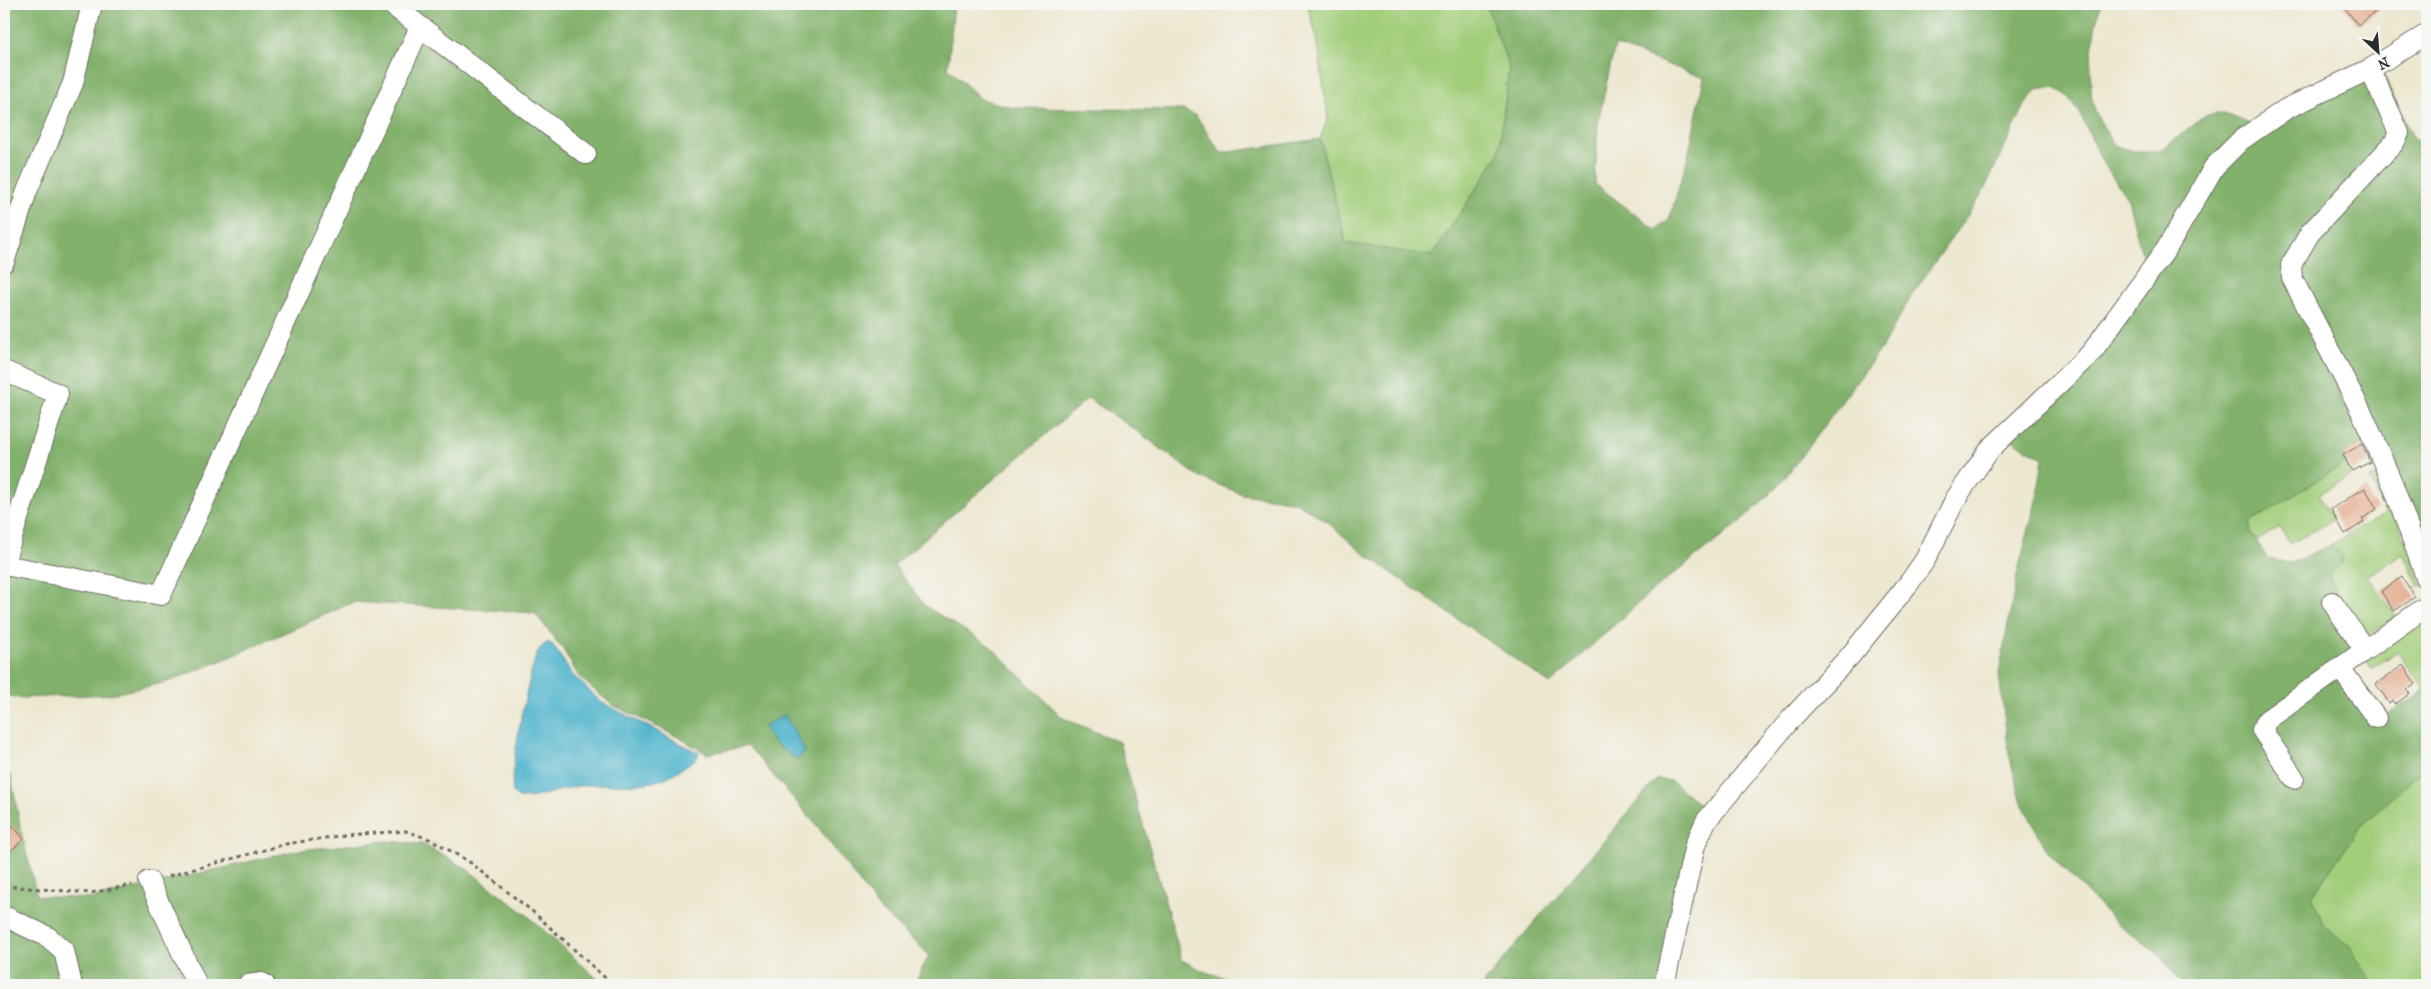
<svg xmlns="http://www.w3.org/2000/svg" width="2431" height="989" viewBox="0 0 2431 989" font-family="'IM FELL French Canon',serif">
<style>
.green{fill:#a2ce7a;stroke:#667c52}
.forest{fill:#81b16a;stroke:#566e4a;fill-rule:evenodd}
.water{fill:#4db3cc;stroke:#3c6f7c}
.building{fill:#e3a787}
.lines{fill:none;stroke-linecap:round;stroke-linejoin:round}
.minor-casing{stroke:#6f6d64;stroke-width:22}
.path{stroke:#6f6d64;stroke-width:3;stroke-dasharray:4 4;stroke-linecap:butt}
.minor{stroke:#fff;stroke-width:20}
</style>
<rect width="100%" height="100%" fill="#f6f6f2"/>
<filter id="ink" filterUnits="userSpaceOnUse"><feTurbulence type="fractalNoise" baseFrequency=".02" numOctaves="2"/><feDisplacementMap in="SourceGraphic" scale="10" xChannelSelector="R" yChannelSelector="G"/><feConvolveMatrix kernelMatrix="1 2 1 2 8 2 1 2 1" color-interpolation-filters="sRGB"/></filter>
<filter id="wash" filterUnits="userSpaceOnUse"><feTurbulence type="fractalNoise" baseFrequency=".0096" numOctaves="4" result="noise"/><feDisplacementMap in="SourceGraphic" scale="20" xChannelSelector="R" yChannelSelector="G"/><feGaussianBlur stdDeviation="1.12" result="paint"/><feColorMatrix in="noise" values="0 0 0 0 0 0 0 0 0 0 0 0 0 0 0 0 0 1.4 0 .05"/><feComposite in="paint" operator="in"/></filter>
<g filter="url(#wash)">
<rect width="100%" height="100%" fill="#ece7cf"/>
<!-- green -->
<g class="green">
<polygon points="1307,4 1486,4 1509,67 1499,154 1432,256 1346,243 1320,139 1328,118 1317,38"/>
<polygon points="2345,463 2351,476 2319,494 2333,520 2290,544 2280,527 2257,541 2250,532 2250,522"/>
<polygon points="2379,476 2423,586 2419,587 2403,554 2368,576 2396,617 2364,638 2337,594 2329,576 2343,562 2338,551 2331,545 2385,513 2370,478"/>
<polygon points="2427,616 2427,686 2423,688 2398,652 2372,668 2365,659"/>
<polygon points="2427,766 2427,985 2346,985 2312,896 2359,828"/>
</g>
<!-- forest -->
<g class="forest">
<path d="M4,4H954L948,68L981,99L1013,108L1183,110L1196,116L1221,153L1320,139L1346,243L1432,256L1499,154L1509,67L1486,4H2101C2093,29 2088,73 2092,100C2094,114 2107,132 2114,145C2127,149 2143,155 2156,151C2177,145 2197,112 2219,113C2229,114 2242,121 2252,125L2381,71L2412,135L2427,151V527L2424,529L2416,526L2369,448L2251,522L2250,532L2268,559L2290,563L2331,545L2338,551L2343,562L2329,576L2355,645L2342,677L2380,720L2416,696L2427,686V766L2359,828L2312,896L2323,924L2350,947L2374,985H2183L2157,952L2117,924L2048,852L2022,803L2009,755L1999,674L2017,575L2038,493L2043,458L2010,439L2149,283L2128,200L2101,159L2080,113L2067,96L2055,87L2036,90L2025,105L1981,196L1912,295L1881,349L1781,483L1742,521L1648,594L1550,684L1362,552L1326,521L1296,502L1242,494L1199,477L1141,434L1088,398L894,565L925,606L990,646L1063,718L1119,742L1182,960L1205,972L1253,985H915V983L929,955L880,910L818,827L748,746L707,754L680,738L611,704L579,677L564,651L535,613L354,602L223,660L167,682L113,694L21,698L4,695ZM1615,45L1704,78L1688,157L1669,220L1656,230L1595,184L1598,122Z"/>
<polygon points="4,774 11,776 21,831 37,896 90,899 299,850 387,841 422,844 464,867 526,914 604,985 4,985"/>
<polygon points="1657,779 1671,781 1705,809 1658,985 1483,985 1532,925"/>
</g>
<!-- water -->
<g class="water">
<path d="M548,642L553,645L572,674L601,702L699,753L697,758C686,765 673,776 660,780C634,788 606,782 579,786C558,789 540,799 518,798C516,796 514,794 513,792C508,777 530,663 539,650C541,647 545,644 548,642Z"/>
<polygon points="785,715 805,751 797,760 773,742 764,726"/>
</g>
<g id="blocks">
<!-- building -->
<g class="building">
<polygon points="2342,4 2386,4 2358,25"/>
<polygon points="2362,444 2370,462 2352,471 2343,455"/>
<polygon points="2365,488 2377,509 2362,519 2364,522 2345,534 2331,509"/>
<polygon points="2402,577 2415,597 2394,611 2381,591"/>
<polygon points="2403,665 2416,684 2407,690 2410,694 2395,704 2393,700 2389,703 2376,684"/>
<polygon points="13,826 24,839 4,857 4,833"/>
</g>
</g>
</g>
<g filter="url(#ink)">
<use href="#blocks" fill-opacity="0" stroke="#6f6d64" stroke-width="1"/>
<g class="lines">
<defs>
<g id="minor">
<polyline points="391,4 586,154"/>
<polyline points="2370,69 2399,133 2394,143 2310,233 2291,265 2292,278 2363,415 2393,485 2427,580"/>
<polyline points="4,262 27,191 73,83 92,4"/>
<polyline points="4,371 58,394 4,562"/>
<polyline points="4,565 161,595 420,27"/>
<polyline points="2332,602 2365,650"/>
<polyline points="2340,668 2376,718"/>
<polyline points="2294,778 2262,730 2267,720 2427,606"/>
<polyline points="149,881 197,985"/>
<polyline points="4,916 48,937 64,951 72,985"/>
<polyline points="248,985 262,983 265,985"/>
<polyline points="1664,985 1695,845 1706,821 1790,720 1850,656 1909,583 1925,560 1956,498 1990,449 2091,353 2167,248 2214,167 2241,140 2286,109 2370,69 2427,34"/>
</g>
</defs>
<!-- minor casing -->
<use href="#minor" class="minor-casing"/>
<!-- path -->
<g class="path">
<polyline points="169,876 286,844 345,835 406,831 432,840 471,863 532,911 613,985"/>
<polyline points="4,886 91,893 132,885"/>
</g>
<!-- minor -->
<use href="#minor" class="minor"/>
</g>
</g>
<!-- margin -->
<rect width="2431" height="989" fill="none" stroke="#f6f6f2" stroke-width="20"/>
<!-- north arrow -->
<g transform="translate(2378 52) rotate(154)" stroke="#f6f6f2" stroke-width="4" paint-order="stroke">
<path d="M0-4L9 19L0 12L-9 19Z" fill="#2b2b2b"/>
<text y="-8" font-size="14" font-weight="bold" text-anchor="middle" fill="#2b2b2b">N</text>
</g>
</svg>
